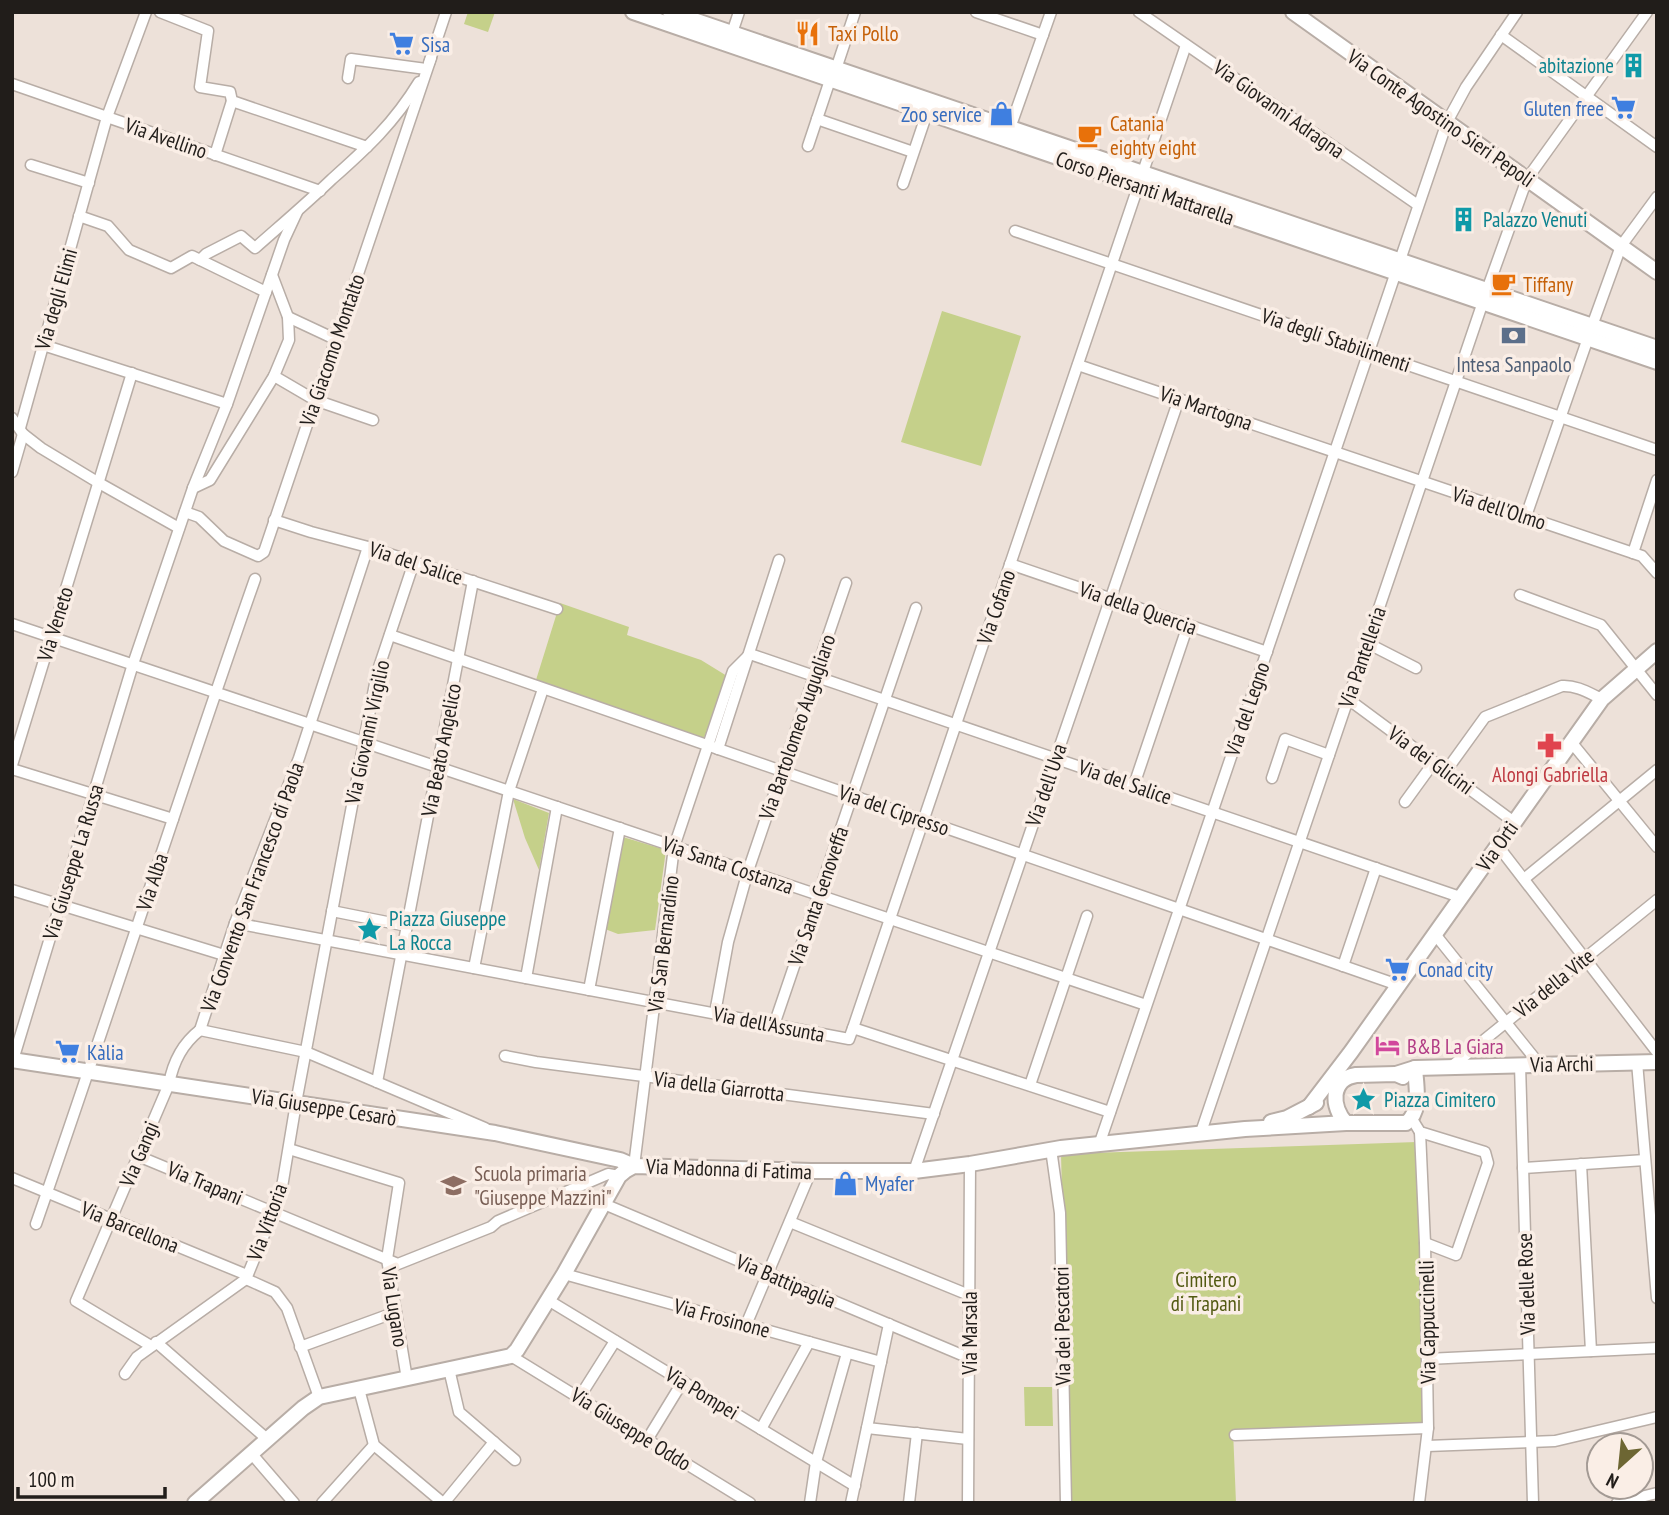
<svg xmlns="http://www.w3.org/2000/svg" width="1669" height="1515" viewBox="0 0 1669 1515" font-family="'PT Sans Narrow',sans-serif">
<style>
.green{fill:#c5d08a}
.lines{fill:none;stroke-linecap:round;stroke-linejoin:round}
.street-casing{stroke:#b8ada6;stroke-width:13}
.secondary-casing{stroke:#b8ada6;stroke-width:18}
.street{stroke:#fff;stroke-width:10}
.secondary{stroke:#fff;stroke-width:14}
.labels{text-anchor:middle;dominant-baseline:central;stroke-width:7;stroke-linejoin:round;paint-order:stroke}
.food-label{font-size:21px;fill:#c56008;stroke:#faeee6;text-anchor:start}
.shop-label{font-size:21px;fill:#366cbe;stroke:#faeee6;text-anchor:start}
.culture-label{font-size:21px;fill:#0d838f;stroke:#faeee6;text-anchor:start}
.street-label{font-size:21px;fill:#211d1a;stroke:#faeee6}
.service-label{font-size:21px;fill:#4e5e75;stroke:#faeee6}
.health-label{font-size:21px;fill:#be3a42;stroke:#faeee6}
.hotel-label{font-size:21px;fill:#b23c85;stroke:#faeee6;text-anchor:start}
.education-label{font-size:21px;fill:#785e54;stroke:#faeee6;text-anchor:start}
.park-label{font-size:21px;fill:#525a12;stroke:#faeee6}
</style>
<rect width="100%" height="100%" fill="#ede1d9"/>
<!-- green -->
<g class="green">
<polygon points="468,12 495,12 488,32 464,24"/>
<polygon points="942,311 1021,336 981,466 901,442"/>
<polygon points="560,603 629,627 627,635 701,660 727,676 704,738 536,680"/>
<polygon points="513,799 549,813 539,870 525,838"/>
<polygon points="623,837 666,850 655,930 618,934 605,929"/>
<polygon points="1417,1142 1424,1426 1233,1430 1236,1503 1070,1503 1061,1154"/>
<polygon points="1024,1387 1052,1387 1053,1426 1025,1426"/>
</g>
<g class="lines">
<defs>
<g id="street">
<polyline points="160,12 208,31 200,87 230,92 232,101 367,147"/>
<polyline points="976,12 1043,35"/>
<polyline points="1139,12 1418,205"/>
<polyline points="732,33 739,12"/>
<polyline points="1501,35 1657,147"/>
<polyline points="429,63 446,12"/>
<polyline points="836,69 855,12"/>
<polyline points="348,78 351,59 426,69"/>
<polyline points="12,84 320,191"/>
<polyline points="817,119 913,152"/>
<polyline points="1010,128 1051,12"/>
<polyline points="808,146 830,80"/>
<polyline points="215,155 232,101"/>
<polyline points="31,165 89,183"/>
<polyline points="903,184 927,113"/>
<polyline points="79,216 108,226 129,250 171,268 192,256 266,292"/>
<polyline points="1015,231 1657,450"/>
<path d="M200,260L206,254L241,236L255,248C281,225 307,203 332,179C367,148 394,123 419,82"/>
<polyline points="288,317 335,339"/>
<polyline points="1592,326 1621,246 1657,197"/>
<polyline points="43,345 227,404"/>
<polyline points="1078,365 1642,556 1657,573"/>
<polyline points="274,376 315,400 373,420"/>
<polyline points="12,418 23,434 41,448 99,483 179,528"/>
<polyline points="20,428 107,117 146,12"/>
<polyline points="12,472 23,434"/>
<polyline points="193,488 210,480 274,376 289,340 288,317 272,275"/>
<polyline points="185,512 199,517 224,541 258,556 264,552 431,58"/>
<polyline points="1526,516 1588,338"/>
<polyline points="274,520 311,532 368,547 557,609"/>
<polyline points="1633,553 1657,480"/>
<polyline points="1010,564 1267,652"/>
<polyline points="1520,595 1601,625 1657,695"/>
<polyline points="12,624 1146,1005"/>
<polyline points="390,635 1398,985"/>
<polyline points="1367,643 1416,668"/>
<polyline points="750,654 1460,897"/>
<polyline points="1348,699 1514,822"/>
<polyline points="1572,743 1657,847"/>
<polyline points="718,749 779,560"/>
<polyline points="12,765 132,373"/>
<polyline points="12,769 173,819"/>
<path d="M1446,771L1485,717L1562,686C1576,685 1589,693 1602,699"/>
<polyline points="1272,778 1285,739 1329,755"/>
<polyline points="1134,785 1188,625"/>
<polyline points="1405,802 1434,762"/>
<polyline points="1498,846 1657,1052"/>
<polyline points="1524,879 1657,770"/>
<polyline points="12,890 224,955"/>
<polyline points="332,911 407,926"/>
<polyline points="235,923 849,1039 853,1028 1110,1112"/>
<polyline points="1434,933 1540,1065"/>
<polyline points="1343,966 1376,868"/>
<polyline points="474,968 509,791 543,689"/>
<polyline points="526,978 557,807"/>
<polyline points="589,990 620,828"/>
<polyline points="715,1013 728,942 748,871 846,583"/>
<polyline points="774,1025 916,608"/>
<polyline points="853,1028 1186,45"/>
<polyline points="200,1030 235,923 299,758 368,547"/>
<polyline points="200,1030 306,1052 485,1128"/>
<polyline points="505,1056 536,1062 934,1114"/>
<polyline points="13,1060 133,664 193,488 227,404 284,240 297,212"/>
<polyline points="1637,1062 1657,1298"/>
<polyline points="1520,1065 1533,1503"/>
<polyline points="1452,1066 1657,900"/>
<polyline points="377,1082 473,581"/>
<polyline points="1030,1085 1087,916"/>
<polyline points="1412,1119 1420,1132 1485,1152 1488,1163 1456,1255 1425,1243"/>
<polyline points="1200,1135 1487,290 1527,179 1647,12"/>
<polyline points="1099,1145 1447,122 1466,87 1517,12"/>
<polyline points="289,1149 399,1183 387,1259 407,1379"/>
<polyline points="1051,1149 1060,1213 1066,1503"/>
<polyline points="138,1156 398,1264 491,1227 498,1221 608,1174 619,1176"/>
<polyline points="1581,1164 1591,1351"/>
<polyline points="634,1166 674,847 733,671 750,654"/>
<polyline points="1523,1168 1645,1160"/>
<polyline points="914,1171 1179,399"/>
<polyline points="12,1178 247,1275"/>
<polyline points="604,1204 969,1358"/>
<polyline points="790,1222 969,1295"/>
<path d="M36,1224C111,1009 180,793 255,579"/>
<polyline points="564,1274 881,1362"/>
<polyline points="246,1279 275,1292 287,1308 319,1397"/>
<polyline points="548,1300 855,1486"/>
<polyline points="746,1325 811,1171"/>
<polyline points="156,1342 267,1439"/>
<path d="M151,1346L76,1301L169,1084C173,1062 182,1044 200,1030"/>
<polyline points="300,1347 396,1312"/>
<polyline points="511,1356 750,1503"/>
<polyline points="1427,1359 1657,1348"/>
<polyline points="449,1369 459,1412 515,1460"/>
<polyline points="125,1374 137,1357 246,1279 281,1193 296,1103 377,673 414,562"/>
<polyline points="359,1389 374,1445 443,1503"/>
<polyline points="579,1398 615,1341"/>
<polyline points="867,1428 968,1439"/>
<polyline points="761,1429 809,1342"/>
<polyline points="1235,1435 1428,1428"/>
<polyline points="647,1440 683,1381"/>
<polyline points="1427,1446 1555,1441 1657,1417"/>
<polyline points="251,1453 294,1503"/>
<polyline points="322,1503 374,1445"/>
<polyline points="444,1503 494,1442"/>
<polyline points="810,1503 816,1462 847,1353"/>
<polyline points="851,1503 889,1324"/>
<polyline points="909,1503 917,1433"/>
<polyline points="968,1503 970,1164"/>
<polyline points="1419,1503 1428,1428 1425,1243 1420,1132"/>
<polyline points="1617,1503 1657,1493"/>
</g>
<g id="secondary">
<polyline points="633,12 1657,362"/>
<polyline points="670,12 1657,348"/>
<polyline points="1293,12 1657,272"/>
<polyline points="12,1060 495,1133 620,1160 634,1166"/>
<polyline points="1396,1074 1415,1068 1657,1062"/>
<polyline points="1309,1107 1351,1052 1602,699 1657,651"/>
<polyline points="1271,1122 1287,1118 1316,1103"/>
<path d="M1346,1123C1331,1107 1330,1079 1356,1075L1396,1074L1403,1077"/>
<path d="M195,1503L303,1408L319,1397L511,1356L517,1350L564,1274L619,1176L625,1171L634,1166L811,1171H914L970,1164L1061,1148L1245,1129L1346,1123H1406C1422,1112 1416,1085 1415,1068"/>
</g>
</defs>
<!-- street casing -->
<use href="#street" class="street-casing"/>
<!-- secondary casing -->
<use href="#secondary" class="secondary-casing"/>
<!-- street -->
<use href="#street" class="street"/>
<!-- secondary -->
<use href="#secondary" class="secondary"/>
</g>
<!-- icons -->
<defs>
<symbol id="restaurant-bare" viewBox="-9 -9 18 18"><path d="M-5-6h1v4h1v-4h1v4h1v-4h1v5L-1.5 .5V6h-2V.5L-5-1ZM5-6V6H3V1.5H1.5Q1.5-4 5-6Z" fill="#e8710a" stroke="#faeee6" stroke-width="2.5" paint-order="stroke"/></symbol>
<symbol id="supermarket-bare" viewBox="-9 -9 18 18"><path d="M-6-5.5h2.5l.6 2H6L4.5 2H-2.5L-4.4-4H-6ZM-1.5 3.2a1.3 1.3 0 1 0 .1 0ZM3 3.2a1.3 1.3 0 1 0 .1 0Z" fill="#3f7fe0" stroke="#faeee6" stroke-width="2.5" paint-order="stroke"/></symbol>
<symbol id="building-bare" viewBox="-9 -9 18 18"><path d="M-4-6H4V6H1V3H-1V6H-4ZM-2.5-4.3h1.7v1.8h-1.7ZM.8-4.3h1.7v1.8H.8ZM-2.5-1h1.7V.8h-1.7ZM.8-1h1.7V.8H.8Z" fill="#0f9aa8" stroke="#faeee6" stroke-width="2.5" paint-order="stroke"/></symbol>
<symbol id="shop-bare" viewBox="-9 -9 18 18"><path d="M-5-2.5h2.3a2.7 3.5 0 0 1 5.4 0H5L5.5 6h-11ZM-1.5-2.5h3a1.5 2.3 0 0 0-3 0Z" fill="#3f7fe0" stroke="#faeee6" stroke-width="2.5" paint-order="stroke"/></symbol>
<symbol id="cafe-bare" viewBox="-9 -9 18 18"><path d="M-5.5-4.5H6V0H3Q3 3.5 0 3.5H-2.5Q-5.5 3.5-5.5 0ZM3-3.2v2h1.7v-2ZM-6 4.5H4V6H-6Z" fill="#e8710a" stroke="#faeee6" stroke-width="2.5" paint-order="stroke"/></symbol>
<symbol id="bank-bare" viewBox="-9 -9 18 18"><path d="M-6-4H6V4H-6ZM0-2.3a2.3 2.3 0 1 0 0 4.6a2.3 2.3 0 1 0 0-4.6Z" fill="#5c6f8a" stroke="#faeee6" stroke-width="2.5" paint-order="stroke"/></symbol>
<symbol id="pharmacy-bare" viewBox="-9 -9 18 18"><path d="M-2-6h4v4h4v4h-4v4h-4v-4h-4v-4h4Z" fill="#e0444e" stroke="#faeee6" stroke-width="2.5" paint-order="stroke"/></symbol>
<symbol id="sight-bare" viewBox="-9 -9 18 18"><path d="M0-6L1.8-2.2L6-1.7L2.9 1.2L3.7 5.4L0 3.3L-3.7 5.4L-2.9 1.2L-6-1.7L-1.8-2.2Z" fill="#0f9aa8" stroke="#faeee6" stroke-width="2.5" paint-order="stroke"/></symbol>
<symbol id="hotel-bare" viewBox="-9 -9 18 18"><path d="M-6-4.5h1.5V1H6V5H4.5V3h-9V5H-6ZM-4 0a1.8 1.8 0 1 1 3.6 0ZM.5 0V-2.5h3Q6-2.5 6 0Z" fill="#d1479c" stroke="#faeee6" stroke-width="2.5" paint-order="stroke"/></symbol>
<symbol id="school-bare" viewBox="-9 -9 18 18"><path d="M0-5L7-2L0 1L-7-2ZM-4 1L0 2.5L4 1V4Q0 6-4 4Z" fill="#8d6e63" stroke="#faeee6" stroke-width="2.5" paint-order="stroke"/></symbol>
</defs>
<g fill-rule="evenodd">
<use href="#restaurant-bare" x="790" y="16" width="35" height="35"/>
<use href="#supermarket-bare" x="384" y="26" width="35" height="35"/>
<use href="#building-bare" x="1616" y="48" width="35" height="35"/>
<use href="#supermarket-bare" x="1606" y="90" width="35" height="35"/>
<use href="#shop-bare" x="984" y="96" width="35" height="35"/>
<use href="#cafe-bare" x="1072" y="118" width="35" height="35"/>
<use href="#building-bare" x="1446" y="202" width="35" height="35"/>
<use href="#cafe-bare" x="1486" y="266" width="35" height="35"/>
<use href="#bank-bare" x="1496" y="318" width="35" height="35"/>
<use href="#pharmacy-bare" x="1532" y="728" width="35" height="35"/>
<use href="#sight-bare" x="352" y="912" width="35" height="35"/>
<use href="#supermarket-bare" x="1380" y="952" width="35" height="35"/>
<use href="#hotel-bare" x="1370" y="1028" width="35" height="35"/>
<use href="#supermarket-bare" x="50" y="1034" width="35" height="35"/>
<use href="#sight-bare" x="1346" y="1082" width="35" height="35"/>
<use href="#shop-bare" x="828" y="1166" width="35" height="35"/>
<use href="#school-bare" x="436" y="1168" width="35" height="35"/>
</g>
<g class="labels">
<!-- food labels -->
<g class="food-label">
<text x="828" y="33">Taxi Pollo</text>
<text x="1110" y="123">Catania<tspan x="1110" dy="24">eighty eight</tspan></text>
<text x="1523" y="284">Tiffany</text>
</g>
<!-- shop labels -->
<g class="shop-label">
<text x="421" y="44">Sisa</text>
<text x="1604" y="108" text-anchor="end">Gluten free</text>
<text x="982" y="114" text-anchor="end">Zoo service</text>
<text x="1418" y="969">Conad city</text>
<text x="87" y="1052">Kàlia</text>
<text x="865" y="1183">Myafer</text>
</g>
<!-- culture labels -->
<g class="culture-label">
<text x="1614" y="65" text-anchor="end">abitazione</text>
<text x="1483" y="219">Palazzo Venuti</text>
<text x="389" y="918">Piazza Giuseppe<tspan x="389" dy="24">La Rocca</tspan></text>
<text x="1384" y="1099">Piazza Cimitero</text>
</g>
<!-- street labels -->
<g class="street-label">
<text transform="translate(1279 109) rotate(35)">Via Giovanni Adragna</text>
<text transform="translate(1441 118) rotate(35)">Via Conte Agostino Sieri Pepoli</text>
<text transform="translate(166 138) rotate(19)">Via Avellino</text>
<text transform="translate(1145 188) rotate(19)">Corso Piersanti Mattarella</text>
<text transform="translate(56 299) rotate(-74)">Via degli Elimi</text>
<text transform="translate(1336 340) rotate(19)">Via degli Stabilimenti</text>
<text transform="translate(332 350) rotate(-71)">Via Giacomo Montalto</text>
<text transform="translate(1206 408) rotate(19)">Via Martogna</text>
<text transform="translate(1499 508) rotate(18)">Via dell'Olmo</text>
<text transform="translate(416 563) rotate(18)">Via del Salice</text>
<text transform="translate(996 607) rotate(-71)">Via Cofano</text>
<text transform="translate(1138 608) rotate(19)">Via della Quercia</text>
<text transform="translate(55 624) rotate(-73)">Via Veneto</text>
<text transform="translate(1362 657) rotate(-71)">Via Pantelleria</text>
<text transform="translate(1247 709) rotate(-71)">Via del Legno</text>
<text transform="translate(797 727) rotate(-71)">Via Bartolomeo Augugliaro</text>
<text transform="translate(367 732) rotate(-78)">Via Giovanni Virgilio</text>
<text transform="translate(441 750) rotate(-79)">Via Beato Angelico</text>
<text transform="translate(1431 760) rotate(36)">Via dei Glicini</text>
<text transform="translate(1125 782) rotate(19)">Via del Salice</text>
<text transform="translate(1046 785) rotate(-71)">Via dell'Uva</text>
<text transform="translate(894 810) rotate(19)">Via del Cipresso</text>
<text transform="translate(1497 846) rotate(-55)">Via Orti</text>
<text transform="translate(73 862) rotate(-73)">Via Giuseppe La Russa</text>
<text transform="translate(728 865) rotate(19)">Via Santa Costanza</text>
<text transform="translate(152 882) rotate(-72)">Via Alba</text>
<text transform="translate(252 887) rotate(-70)">Via Convento San Francesco di Paola</text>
<text transform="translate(818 896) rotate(-71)">Via Santa Genoveffa</text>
<text transform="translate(663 944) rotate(-83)">Via San Bernardino</text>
<text transform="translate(1554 983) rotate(-39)">Via della Vite</text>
<text transform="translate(769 1024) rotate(11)">Via dell'Assunta</text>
<text transform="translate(1562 1064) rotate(-1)">Via Archi</text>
<text transform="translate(719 1086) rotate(7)">Via della Giarrotta</text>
<text transform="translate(324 1107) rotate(9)">Via Giuseppe Cesarò</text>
<text transform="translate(139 1154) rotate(-67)">Via Gangi</text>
<text transform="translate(729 1169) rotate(2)">Via Madonna di Fatima</text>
<text transform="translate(205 1183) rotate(23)">Via Trapani</text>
<text transform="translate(267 1222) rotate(-70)">Via Vittoria</text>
<text transform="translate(130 1227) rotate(22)">Via Barcellona</text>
<text transform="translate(786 1281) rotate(23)">Via Battipaglia</text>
<text transform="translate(1526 1284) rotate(-92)">Via delle Rose</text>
<text transform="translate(395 1307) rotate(81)">Via Lugano</text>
<text transform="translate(722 1318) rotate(15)">Via Frosinone</text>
<text transform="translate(1427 1322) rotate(-91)">Via Cappuccinelli</text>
<text transform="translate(1062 1326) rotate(-91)">Via dei Pescatori</text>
<text transform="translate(969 1333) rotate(-90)">Via Marsala</text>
<text transform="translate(702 1393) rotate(31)">Via Pompei</text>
<text transform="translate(631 1429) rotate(32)">Via Giuseppe Oddo</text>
</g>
<!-- service labels -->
<g class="service-label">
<text x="1514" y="364">Intesa Sanpaolo</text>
</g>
<!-- health labels -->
<g class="health-label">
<text x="1550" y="774">Alongi Gabriella</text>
</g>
<!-- hotel labels -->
<g class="hotel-label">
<text x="1407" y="1046">B&amp;B La Giara</text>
</g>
<!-- education labels -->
<g class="education-label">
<text x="474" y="1173">Scuola primaria<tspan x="474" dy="24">"Giuseppe Mazzini"</tspan></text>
</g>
<!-- park labels -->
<g class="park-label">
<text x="1206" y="1279">Cimitero<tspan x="1206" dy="24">di Trapani</tspan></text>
</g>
</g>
<!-- border -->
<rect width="1669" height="1515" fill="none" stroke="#211d1a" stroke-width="28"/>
<!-- north arrow -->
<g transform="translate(1620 1466) rotate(207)"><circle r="33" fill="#faeee6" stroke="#a39a94" stroke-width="2"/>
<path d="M0-5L12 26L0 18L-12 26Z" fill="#6d6633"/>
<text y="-10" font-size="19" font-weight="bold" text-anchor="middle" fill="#211d1a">N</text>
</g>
<!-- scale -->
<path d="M18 1487v10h147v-10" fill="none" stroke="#211d1a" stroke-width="3.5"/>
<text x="28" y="1487" font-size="21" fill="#211d1a" stroke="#faeee6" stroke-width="5" paint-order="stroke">100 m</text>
</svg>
